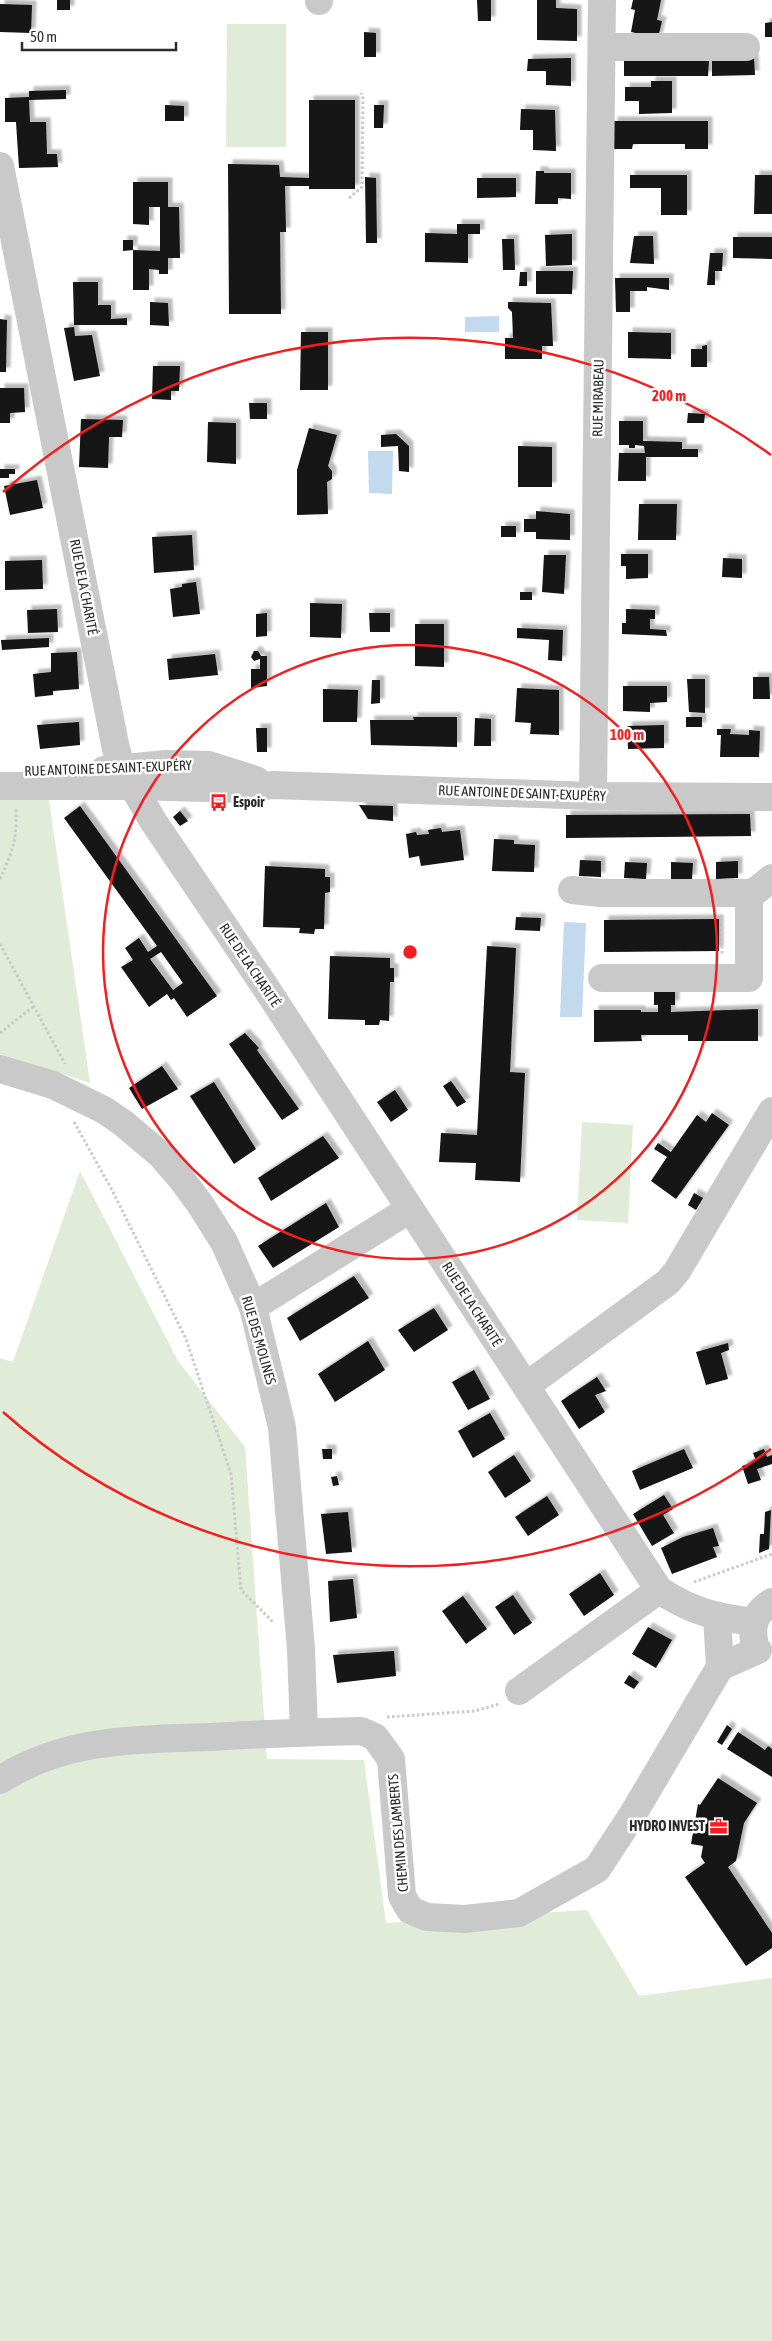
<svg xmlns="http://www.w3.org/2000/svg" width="772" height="2341" viewBox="0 0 772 2341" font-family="'Asap Condensed',sans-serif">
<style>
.green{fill:#e1ecd8}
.water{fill:#c2d9ee}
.building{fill:#131313;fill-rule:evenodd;filter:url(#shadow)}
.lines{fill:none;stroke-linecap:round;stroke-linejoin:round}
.path{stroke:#c9c9c9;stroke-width:3;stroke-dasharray:2.5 2.5;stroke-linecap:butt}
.minor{stroke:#c9c9c9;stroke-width:28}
.ring{fill:none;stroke:#f51d1d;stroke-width:2.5}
.labels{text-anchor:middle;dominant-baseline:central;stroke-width:5;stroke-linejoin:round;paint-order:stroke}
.street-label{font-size:14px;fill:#2c2c2c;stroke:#fff}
.poi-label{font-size:14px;font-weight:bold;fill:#2c2c2c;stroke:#fff;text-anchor:start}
.centre{fill:#f51d1d;stroke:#fff;stroke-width:2.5}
.ring-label{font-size:15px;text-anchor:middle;font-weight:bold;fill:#f51d1d;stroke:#fff;stroke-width:5;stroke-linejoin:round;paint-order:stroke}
</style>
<defs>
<filter id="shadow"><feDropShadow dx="4.5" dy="-4.5" stdDeviation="1" flood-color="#0004"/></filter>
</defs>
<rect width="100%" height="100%" fill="#fff"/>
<!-- green -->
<g class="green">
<polygon points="227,24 286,24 286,147 226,147"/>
<polygon points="0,800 49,800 90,1083 0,1054"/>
<polygon points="582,1122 633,1125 628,1223 577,1220"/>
<polygon points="80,1171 178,1361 245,1447 267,1759 364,1760 386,1923 587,1910 639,1996 772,1978 772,2341 0,2341 0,1358 13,1362"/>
</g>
<!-- water -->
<g class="water">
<polygon points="499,316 499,332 465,332 465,317"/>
<polygon points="368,451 393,451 392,494 369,493"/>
<polygon points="564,922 586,923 582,1017 560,1017"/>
</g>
<!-- building -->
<g class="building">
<rect x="57" y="0" width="13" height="10"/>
<polygon points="477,0 491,0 491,21 478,21"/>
<polygon points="537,0 556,0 556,8 577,9 577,41 537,40"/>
<polygon points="633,0 661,0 657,20 662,21 658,38 631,32 635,10 631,9"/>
<polygon points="0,4 32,5 31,33 0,32"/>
<polygon points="772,22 772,37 765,37 765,23"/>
<polygon points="364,32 376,33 376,57 364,57"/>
<polygon points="571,58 571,86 546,85 546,71 527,71 528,59"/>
<polygon points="754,58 755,75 712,76 712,59"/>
<polygon points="624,60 709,60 708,76 624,76"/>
<polygon points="651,81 672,81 672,113 639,114 639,101 625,101 625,87 651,87"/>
<polygon points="66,90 66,99 29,100 30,122 46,122 47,154 57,154 58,167 19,168 16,122 5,122 5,98 29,97 29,91"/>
<polygon points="309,100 355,100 355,189 309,189 309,186 285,186 286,232 280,232 281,314 229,314 228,164 279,165 280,177 309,178"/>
<polygon points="165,105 184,106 184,121 165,121"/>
<polygon points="374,105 384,105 383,128 374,128"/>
<polygon points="521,109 555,110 556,151 533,150 533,130 520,130"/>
<polygon points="613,121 708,121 708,149 685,149 685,144 633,144 632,149 613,149"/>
<polygon points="536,171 544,171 544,173 571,173 571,199 558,198 558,204 535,204"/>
<polygon points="630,175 687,175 687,215 661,215 661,188 630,188"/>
<polygon points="755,175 772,175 772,214 754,214"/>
<polygon points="365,177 376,178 377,243 366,243"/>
<polygon points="477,178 516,178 516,197 477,198"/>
<polygon points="133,182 168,182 168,207 179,207 180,258 168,258 168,274 159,274 159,270 149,269 149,290 133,290 133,250 160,251 160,207 149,207 149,225 133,224"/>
<polygon points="457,224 480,224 480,234 468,234 468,263 425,262 425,233 457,234"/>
<polygon points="572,234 572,265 546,266 545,235"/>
<polygon points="634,236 653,236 654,264 630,263"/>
<polygon points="733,237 772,237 772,259 733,258"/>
<polygon points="502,239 514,239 515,270 503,270"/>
<polygon points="123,240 133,240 133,250 123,251"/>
<polygon points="710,253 723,253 722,271 715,271 715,285 707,285"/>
<polygon points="536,271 573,271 572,294 536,294"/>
<polygon points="520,272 527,272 527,286 519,286"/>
<polygon points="615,278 669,278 669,290 647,287 647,291 630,291 630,312 616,312"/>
<polygon points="73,282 98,282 98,305 111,305 111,319 127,318 127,325 74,325"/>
<polygon points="150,302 168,303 169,326 150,325"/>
<polygon points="508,302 551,303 553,346 542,346 542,359 505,359 505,338 513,338 512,312 508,308"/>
<polygon points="0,319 7,320 6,372 0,372"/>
<polygon points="74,327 75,336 92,335 100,376 74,381 64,328"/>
<polygon points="301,332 328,332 328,390 300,390"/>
<polygon points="628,332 671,333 671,359 628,358"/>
<polygon points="707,345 707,367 691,367 691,349 702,349 702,346"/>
<polygon points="153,366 180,366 179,391 171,391 171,400 152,399"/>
<polygon points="0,388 24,388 25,412 10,413 10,423 0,423"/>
<polygon points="249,403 267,403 267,419 250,419"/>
<polygon points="688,413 705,414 704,423 687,423"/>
<polygon points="81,419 123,420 122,437 109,437 108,468 79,467"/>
<polygon points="619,421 643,421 643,441 682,442 682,449 698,449 698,457 646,457 646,481 618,481 619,453 645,453 644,446 635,445 635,448 629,448 629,445 619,445"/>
<polygon points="208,422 236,423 236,464 207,462"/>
<polygon points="309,428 337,435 328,466 332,471 332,479 327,482 328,514 297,515 297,470"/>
<polygon points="396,434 409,446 409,472 399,471 398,446 381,447 381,435"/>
<polygon points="518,446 552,447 552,487 518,487"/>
<polygon points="0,469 15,469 15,474 9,474 9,478 0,478"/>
<polygon points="37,480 43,508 10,515 4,486"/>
<polygon points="639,504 677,504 676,540 638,540"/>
<polygon points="536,511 570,514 570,540 536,539 536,532 524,532 524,519 536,519"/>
<rect x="501" y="526" width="15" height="11"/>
<polygon points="192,535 194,570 154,573 152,537"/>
<polygon points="621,554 648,554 648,578 626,579 626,566 621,566"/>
<polygon points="544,555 566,555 564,594 542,592"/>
<polygon points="723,558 742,559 742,578 722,577"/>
<polygon points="42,560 43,589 5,590 5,561"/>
<polygon points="196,582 200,614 173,617 170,589 182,587 182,584"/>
<rect x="520" y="592" width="12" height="8"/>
<polygon points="310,603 342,604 341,638 310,637"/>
<polygon points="57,609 58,632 28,633 27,610"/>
<polygon points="626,609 655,610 655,619 650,619 650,629 666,630 667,636 622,634 622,623 626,623"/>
<polygon points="267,613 267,636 256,637 256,614"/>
<polygon points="369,613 390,613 390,632 370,632"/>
<polygon points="415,624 444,624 444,667 415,666"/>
<polygon points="517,628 563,630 562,661 548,660 549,640 517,638"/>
<polygon points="49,638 49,647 2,650 1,640"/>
<polygon points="254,651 258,651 261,656 267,656 267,686 251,688 251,669 260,669 260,659 254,661 251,657"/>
<polygon points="77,652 79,689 53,691 53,695 35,697 33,674 51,672 51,653"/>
<polygon points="215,654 218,675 169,680 167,659"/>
<polygon points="753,677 769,677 770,699 753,699"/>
<polygon points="687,679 705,679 705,713 689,712"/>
<polygon points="372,680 380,680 380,703 371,704"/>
<polygon points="623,686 667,686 667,702 650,703 650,712 623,711"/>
<polygon points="517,688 559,690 559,735 530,734 531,723 515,722"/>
<polygon points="323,689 358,690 357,722 323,722"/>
<polygon points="413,717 457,717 457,747 371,745 370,720 414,720"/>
<rect x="686" y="717" width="16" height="10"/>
<polygon points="475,718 491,719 491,746 474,746"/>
<polygon points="79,722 80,745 40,749 37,725"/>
<polygon points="664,725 664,748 628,749 627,726"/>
<polygon points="256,728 267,728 267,752 257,752"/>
<polygon points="717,729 731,729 730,734 749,735 749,730 760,731 759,757 720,757 721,735 717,735"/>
<polygon points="359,805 393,806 393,821 368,819"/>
<path d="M80,806L217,996L187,1017L174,998L171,1000L167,994L149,1007L121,967L133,960L125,948L139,938L148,952L157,946L64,818ZM161,952L183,983L173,990L150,959Z"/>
<polygon points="180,811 188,821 180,826 173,817"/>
<polygon points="750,814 751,836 566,838 566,815"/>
<polygon points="441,828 442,832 460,830 464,860 421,866 419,856 409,858 406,834 416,832 417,835 429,834 428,830"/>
<polygon points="494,839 514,840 514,844 535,845 534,872 492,871"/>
<polygon points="580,860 601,861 601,877 579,876"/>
<polygon points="738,861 738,878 716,879 716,862"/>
<polygon points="625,862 647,863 646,879 624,878"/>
<polygon points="671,862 693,863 692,879 671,879"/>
<polygon points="265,866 325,869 325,877 330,877 330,892 325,893 324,929 315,929 314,934 299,933 300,928 263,927"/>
<polygon points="516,917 541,918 540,931 515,930"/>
<polygon points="719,919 719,951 604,952 604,920"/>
<polygon points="487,946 516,948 510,1072 525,1073 520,1182 475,1180 476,1163 439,1162 441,1133 477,1135"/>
<polygon points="330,956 390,958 390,968 394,968 394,982 390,982 389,1021 380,1020 379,1025 365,1025 365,1020 328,1019"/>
<polygon points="675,988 675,1005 671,1005 671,1012 758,1009 758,1041 688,1041 688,1035 641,1035 642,1041 594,1042 594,1010 641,1010 641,1012 658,1012 658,1005 654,1005 654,989"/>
<polygon points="245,1033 259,1048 257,1050 299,1109 282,1120 229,1044"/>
<polygon points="162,1066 178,1089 142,1109 129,1088"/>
<polygon points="451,1081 466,1102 457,1107 443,1086"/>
<polygon points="214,1082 256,1149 234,1164 190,1096"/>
<polygon points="395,1090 408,1110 391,1122 377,1102"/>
<polygon points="712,1113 729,1125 676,1199 651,1181 667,1157 654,1149 658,1143 671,1152 697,1115 706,1122"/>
<polygon points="323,1136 339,1158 271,1201 258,1178"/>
<polygon points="694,1193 703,1198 696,1210 688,1205"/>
<polygon points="326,1203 339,1227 273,1268 258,1246"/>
<polygon points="354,1276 369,1298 300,1341 287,1318"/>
<polygon points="434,1308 448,1330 414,1352 398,1330"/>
<polygon points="368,1341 385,1370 335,1402 318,1374"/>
<polygon points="728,1343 729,1350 721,1353 728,1379 706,1385 696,1352"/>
<polygon points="474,1370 490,1399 468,1410 452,1382"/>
<polygon points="597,1377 606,1391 595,1395 605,1412 579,1429 561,1401"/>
<polygon points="490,1413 505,1439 473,1458 458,1431"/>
<polygon points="322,1449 332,1449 332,1459 323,1459"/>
<polygon points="684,1449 693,1468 640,1490 632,1471"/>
<polygon points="764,1449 767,1457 772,1455 772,1464 757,1469 761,1480 748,1484 742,1466 756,1461 753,1453"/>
<polygon points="514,1455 531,1481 505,1498 488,1472"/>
<polygon points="337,1476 339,1485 333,1486 331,1477"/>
<polygon points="664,1495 673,1509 663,1515 674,1533 652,1546 633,1514"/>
<polygon points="547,1496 559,1515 528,1536 515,1517"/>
<polygon points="771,1510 769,1549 759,1553 760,1534 764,1534 765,1512"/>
<polygon points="348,1512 352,1552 326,1554 321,1514"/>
<polygon points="713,1528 719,1546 713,1547 717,1557 672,1574 661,1548 683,1537"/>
<polygon points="600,1573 614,1595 584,1616 569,1594"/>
<polygon points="353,1579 357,1618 330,1622 328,1581"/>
<polygon points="513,1595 532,1623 514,1635 495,1607"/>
<polygon points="463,1596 487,1629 466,1644 442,1611"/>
<polygon points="648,1627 672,1640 656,1668 632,1654"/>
<polygon points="394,1651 396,1676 337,1683 333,1655"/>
<polygon points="629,1675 639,1682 634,1689 624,1683"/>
<polygon points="727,1725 732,1729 722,1745 717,1742"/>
<polygon points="738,1732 765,1750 768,1746 772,1749 772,1777 727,1749"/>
<polygon points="718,1778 757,1803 744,1823 736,1861 728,1867 772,1933 772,1948 746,1966 685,1877 705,1863 701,1857 703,1846 691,1844 698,1804 700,1805"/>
</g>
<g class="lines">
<!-- path -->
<g class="path">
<polyline points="349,198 362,187 363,98 361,93"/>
<path d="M0,879C13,850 17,841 16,809"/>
<polyline points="722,916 722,955"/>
<polyline points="0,944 65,1064"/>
<polyline points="0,1033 34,1006"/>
<polyline points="74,1122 112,1190 186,1339 231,1474 241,1590 274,1623"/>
<polyline points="694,1582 772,1554"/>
<polyline points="387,1717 475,1711 499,1704"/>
</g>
<!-- minor -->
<g class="minor">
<polyline points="319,0 319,1"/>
<polyline points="602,47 746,47"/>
<path d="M0,166L116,749L122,768L153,821L266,988L659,1590C693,1612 715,1617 754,1622"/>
<polyline points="104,770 166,764 209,765 256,780"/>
<polyline points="0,786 132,786 245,789 272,785 593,796 772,797"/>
<polyline points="593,796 602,0"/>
<polyline points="572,890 600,893 749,893 757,890 772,878"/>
<polyline points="602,978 749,978 749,893"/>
<polyline points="0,1069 53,1085 104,1110 123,1123 161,1155 180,1177 200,1204 224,1242 253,1307 282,1427 301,1649 304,1732"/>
<polyline points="253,1307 410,1209"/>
<polyline points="526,1386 668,1282 677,1271 772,1111"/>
<polyline points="717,1617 720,1667"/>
<path d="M754,1640C751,1623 757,1611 772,1602"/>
<polyline points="519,1691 659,1590"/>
<path d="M0,1780C65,1738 135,1740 209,1737C260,1734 311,1732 361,1731L375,1737L391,1759L402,1896L410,1910L427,1917L465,1919L519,1913L597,1869L633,1814L720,1667L758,1650"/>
</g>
</g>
<!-- distance rings -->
<g class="ring">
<circle cx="410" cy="952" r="307"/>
<path d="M771 1449A614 614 0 0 1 3 1412M3 492A614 614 0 0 1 771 455"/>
</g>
<!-- icons -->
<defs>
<symbol id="bus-bare" viewBox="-9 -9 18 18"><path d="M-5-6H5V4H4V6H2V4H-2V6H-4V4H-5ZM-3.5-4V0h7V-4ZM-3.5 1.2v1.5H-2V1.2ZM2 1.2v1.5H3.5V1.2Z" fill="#f51d1d" stroke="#fff" stroke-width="2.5" paint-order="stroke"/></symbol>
<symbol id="office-bare" viewBox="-9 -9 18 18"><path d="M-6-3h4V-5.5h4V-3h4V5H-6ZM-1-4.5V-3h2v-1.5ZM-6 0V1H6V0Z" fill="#f51d1d" stroke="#fff" stroke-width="2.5" paint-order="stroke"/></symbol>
</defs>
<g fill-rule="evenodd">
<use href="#bus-bare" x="206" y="790" width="25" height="25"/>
<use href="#office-bare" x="706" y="1814" width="25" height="25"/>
</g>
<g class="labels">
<!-- street labels -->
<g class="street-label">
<text transform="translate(598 398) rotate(-89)">RUE MIRABEAU</text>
<text transform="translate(84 587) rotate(79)">RUE DE LA CHARITÉ</text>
<text transform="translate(108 768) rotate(-2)">RUE ANTOINE DE SAINT-EXUPÉRY</text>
<text transform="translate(522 793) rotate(2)">RUE ANTOINE DE SAINT-EXUPÉRY</text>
<text transform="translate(250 965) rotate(56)">RUE DE LA CHARITÉ</text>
<text transform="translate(472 1304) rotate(57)">RUE DE LA CHARITÉ</text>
<text transform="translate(259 1340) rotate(74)">RUE DES MOLINES</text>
<text transform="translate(398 1833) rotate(-95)">CHEMIN DES LAMBERTS</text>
</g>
<!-- poi labels -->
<g class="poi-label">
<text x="233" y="802">Espoir</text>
<text x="705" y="1826" text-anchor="end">HYDRO INVEST</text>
</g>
</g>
<circle cx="410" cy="952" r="8" class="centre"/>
<g class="ring-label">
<text x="669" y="401">200 m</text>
<text x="627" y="740">100 m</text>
</g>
<!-- scale -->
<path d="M22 42v8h154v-8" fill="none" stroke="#2c2c2c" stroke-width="2.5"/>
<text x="30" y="42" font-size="15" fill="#2c2c2c" stroke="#ffffff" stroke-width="4" paint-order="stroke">50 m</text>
</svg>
